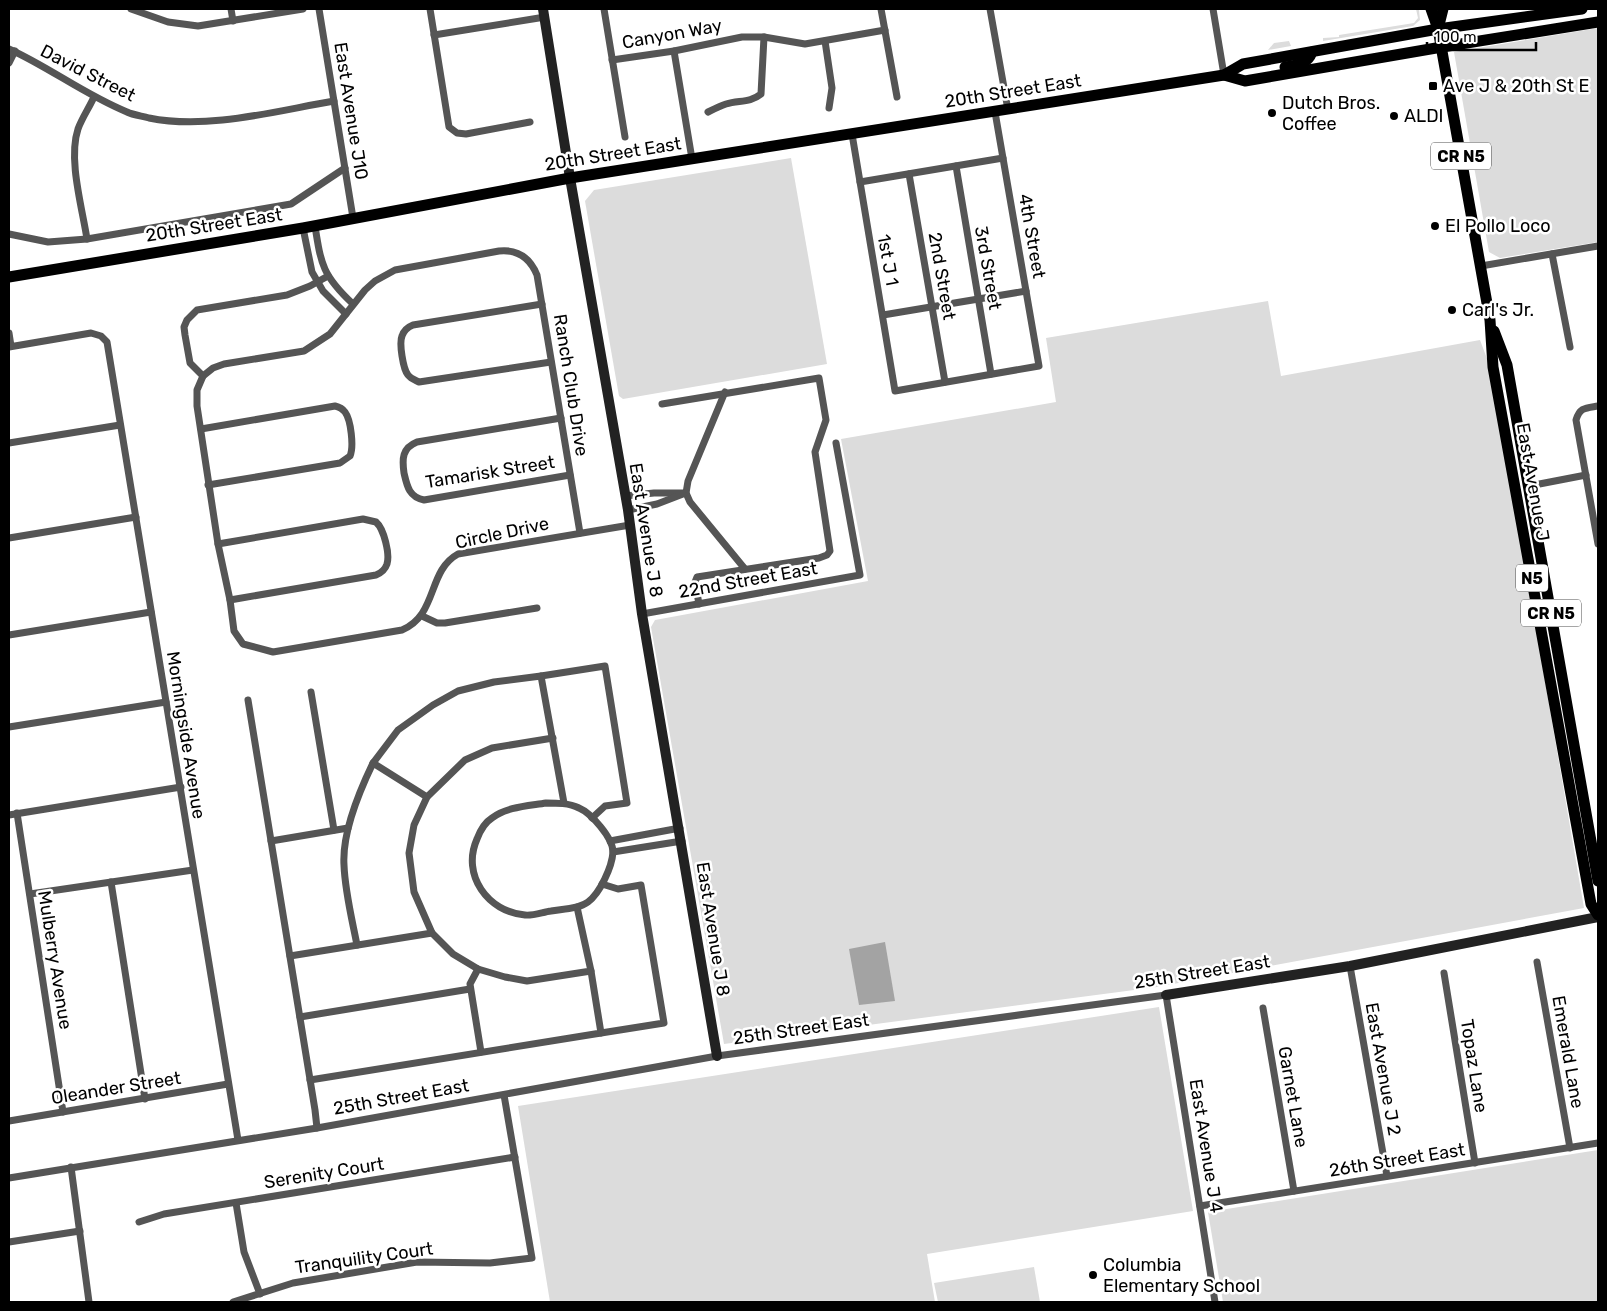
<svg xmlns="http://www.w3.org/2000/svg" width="1607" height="1311" viewBox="0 0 1607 1311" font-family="Rubik,sans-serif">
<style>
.green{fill:#dcdcdc}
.water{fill:#a3a3a3}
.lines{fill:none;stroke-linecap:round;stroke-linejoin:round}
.street{stroke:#555;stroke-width:7}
.secondary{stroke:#222;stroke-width:10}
.primary{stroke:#000;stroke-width:11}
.poi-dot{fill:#000;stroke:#fff;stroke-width:2}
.labels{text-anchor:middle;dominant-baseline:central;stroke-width:5;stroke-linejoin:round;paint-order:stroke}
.shield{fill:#fff;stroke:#4c4c4c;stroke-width:1}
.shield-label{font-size:16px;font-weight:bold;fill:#000}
.street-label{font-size:18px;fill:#000;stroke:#fff}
.poi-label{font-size:18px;fill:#000;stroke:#fff;text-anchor:start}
</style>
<rect width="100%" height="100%" fill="#fff"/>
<!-- green -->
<g class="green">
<polygon points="1416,9 1419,9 1420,20 1413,26 1323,41 1323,38 1339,37 1339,35 1414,23 1418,18"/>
<polygon points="1598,28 1598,242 1500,258 1489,252 1454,52"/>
<polygon points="1289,41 1291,46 1268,50 1274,43"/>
<polygon points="791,158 827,364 623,399 619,396 585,201 594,190"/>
<polygon points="1268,301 1281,376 1480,340 1492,372 1584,908 1157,987 724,1044 651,627 655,620 868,581 841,439 1056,402 1046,338"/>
<polygon points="1159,1007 1193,1211 927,1254 935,1302 550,1302 518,1106"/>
<polygon points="1598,1150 1598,1302 1223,1302 1208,1212"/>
<polygon points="1034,1267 1040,1302 938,1302 934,1283"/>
</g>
<!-- water -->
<polygon class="water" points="885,942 895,1001 859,1005 849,949"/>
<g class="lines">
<!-- street -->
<g class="street">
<polyline points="131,9 168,22 198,26 303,9"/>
<polyline points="231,9 233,21"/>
<polyline points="319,9 353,218"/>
<polyline points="430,9 449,127 457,133 466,134 530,122"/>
<polyline points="604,9 625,137"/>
<polyline points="881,9 897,97"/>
<polyline points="990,9 1008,110"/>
<polyline points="1213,9 1224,75"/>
<polyline points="434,35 545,17"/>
<polyline points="825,41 832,88 829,108"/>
<path d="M9,49C49,67 85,95 127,112C133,115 142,116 149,118C208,130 275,111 334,101"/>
<polyline points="674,51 692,159"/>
<polyline points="612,60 674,51 742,37 764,37 805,44 885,30"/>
<polyline points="9,63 15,51"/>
<path d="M708,112C714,109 720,106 726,104C739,100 750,103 761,94L764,37"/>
<polyline points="852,134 895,391 1039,366 995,112"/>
<polyline points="956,166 991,374"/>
<polyline points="909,174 945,382"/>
<polyline points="860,182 1003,158"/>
<path d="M315,226C321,265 323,276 353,304"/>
<polyline points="303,228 312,272 323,291 346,314"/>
<polyline points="9,234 48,242 87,239 291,204 345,168"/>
<path d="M87,239C82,207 68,159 78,129C82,118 89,108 94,97"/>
<polyline points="1552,254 1570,347"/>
<polyline points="1481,266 1598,246"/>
<path d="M328,276L310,286L287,295L197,310L187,320L184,327L185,335L190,363L203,376L197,390V406L218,544L230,600L234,631L243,644L273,652L402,630C438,615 427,571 458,554L630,525"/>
<path d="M542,304L413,325C408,327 404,330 402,336C399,343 403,369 408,375C411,379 415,380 419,382L551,362"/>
<polyline points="883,315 1026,291"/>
<polyline points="9,333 11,346"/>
<polyline points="9,347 91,333 101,336 107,342 238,1140"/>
<path d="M203,376L213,368L224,364L304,351L330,334L365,290L375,281L395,270L499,251C518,249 530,258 537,275L580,533"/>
<polyline points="725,392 688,481 686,493 690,502 745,569"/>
<polyline points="662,404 819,378 826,420 815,452 830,551 827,555 819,558 697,577 695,582 699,604"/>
<path d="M1598,406C1586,408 1580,407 1576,420L1598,544"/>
<path d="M561,418L417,442C402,448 402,459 404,473C407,486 409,497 424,500L570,475"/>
<path d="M201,429L335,406C339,407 342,408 345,412C351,420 354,447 350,456L340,463L208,485"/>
<polyline points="9,443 120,425"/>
<polyline points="1529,486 1586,475"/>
<polyline points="625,496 654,493 686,493"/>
<polyline points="628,510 657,504 683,494"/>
<polyline points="9,538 136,517"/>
<path d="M218,544L363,519L376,522C384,529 390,554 387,564C385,570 381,573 376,575L230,600"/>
<polyline points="642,614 860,575 836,443"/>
<polyline points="422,616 437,623 445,623 537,608"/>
<polyline points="9,635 151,612"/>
<polyline points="311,692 334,830"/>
<polyline points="248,700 315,1110 317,1128"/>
<polyline points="9,727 166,702"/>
<polyline points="553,738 492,748 465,760 427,797 414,825 409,853 414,892 432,933 453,954 478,969 505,977 527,981 591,971 577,907"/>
<polyline points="373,763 398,730 433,705 458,691 494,682 541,676"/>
<path d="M546,803C557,803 569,803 579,808C591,813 613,838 613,852C612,867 600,893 588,902C579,909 563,909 551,911C543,912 533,916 525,915C488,912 461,875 477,839C480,831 484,823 492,818C506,807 528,806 546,803Z"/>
<polyline points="564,803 541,676 605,666 627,803 605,806 592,818"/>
<polyline points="17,813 63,1112"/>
<polyline points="9,815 181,787"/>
<polyline points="271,841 348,828"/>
<polyline points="610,841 680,828"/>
<polyline points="613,852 682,841"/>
<polyline points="111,882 145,1099"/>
<polyline points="30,894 193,870"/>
<path d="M357,945C352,919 345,892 344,865C342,833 359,792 373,763L427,797"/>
<polyline points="290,956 432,933"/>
<polyline points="1537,962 1570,1148"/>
<polyline points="1350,966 1387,1176"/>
<polyline points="478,969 470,984 481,1052"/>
<polyline points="1444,973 1475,1163"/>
<polyline points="1263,1008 1294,1191"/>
<polyline points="300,1017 470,989"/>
<polyline points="601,1033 664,1023 641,885 618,889 602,884"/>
<polyline points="310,1080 601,1033 591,971"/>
<polyline points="9,1121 228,1084"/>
<polyline points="71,1167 89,1302"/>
<polyline points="9,1178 317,1128 717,1056 1166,995 1215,1302"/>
<polyline points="236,1203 244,1252 260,1294"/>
<polyline points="1200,1206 1598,1143"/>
<polyline points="139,1222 164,1214 515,1157"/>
<polyline points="9,1242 80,1231"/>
<polyline points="233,1302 293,1283 417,1262 490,1263 532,1258 504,1095"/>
</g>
<!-- secondary -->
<g class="secondary">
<polyline points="543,9 570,178 628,510 642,614 717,1056"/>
<polyline points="1166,995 1350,966 1598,917"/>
</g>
<!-- primary -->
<g class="primary">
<polyline points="1431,9 1438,29 1490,320 1493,367 1591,904 1598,915"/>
<polyline points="1438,29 1443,9"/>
<path d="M1285,67C1297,65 1307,65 1312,52"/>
<polyline points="1224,75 1245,81 1442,47 1598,22"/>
<polyline points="9,277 303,228 570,178 1224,75 1243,64 1438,29 1582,9"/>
<polyline points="1494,331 1507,365 1598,881"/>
</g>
</g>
<!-- markers -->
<g class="poi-dot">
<rect x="1428" y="81" width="10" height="10" rx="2.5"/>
<circle cx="1272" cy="113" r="5"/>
<circle cx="1394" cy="116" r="5"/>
<circle cx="1435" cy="226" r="5"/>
<circle cx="1452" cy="310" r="5"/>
<circle cx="1093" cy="1275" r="5"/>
</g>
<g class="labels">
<!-- shield labels -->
<g class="shield">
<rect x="1431" y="142.5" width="60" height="27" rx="4"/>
<rect x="1516" y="564.5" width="32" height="27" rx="4"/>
<rect x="1521" y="599.5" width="60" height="27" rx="4"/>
</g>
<g class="shield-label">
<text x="1461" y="156">CR N5</text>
<text x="1532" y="578">N5</text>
<text x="1551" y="613">CR N5</text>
</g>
<!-- street labels -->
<g class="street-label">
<text transform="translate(672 34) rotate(-10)">Canyon Way</text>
<text transform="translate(88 73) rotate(27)">David Street</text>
<text transform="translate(1013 91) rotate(-9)">20th Street East</text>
<text transform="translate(351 111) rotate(81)">East Avenue J10</text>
<text transform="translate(613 154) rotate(-9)">20th Street East</text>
<text transform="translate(214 225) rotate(-9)">20th Street East</text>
<text transform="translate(1032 236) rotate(80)">4th Street</text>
<text transform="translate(888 260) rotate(80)">1st J 1</text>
<text transform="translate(988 268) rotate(80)">3rd Street</text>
<text transform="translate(942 276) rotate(80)">2nd Street</text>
<text transform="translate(571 385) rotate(81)">Ranch Club Drive</text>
<text transform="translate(490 472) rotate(-9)">Tamarisk Street</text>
<text transform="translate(1533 482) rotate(80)">East Avenue J</text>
<text transform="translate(646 530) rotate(81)">East Avenue J 8</text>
<text transform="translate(502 533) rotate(-12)">Circle Drive</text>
<text transform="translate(748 580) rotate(-10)">22nd Street East</text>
<text transform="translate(186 735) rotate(81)">Morningside Avenue</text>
<text transform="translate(713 929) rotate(81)">East Avenue J 8</text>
<text transform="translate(55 960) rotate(81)">Mulberry Avenue</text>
<text transform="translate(1202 972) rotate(-9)">25th Street East</text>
<text transform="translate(801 1029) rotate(-8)">25th Street East</text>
<text transform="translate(1568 1052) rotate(80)">Emerald Lane</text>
<text transform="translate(1474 1066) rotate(81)">Topaz Lane</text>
<text transform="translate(1383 1069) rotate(80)">East Avenue J 2</text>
<text transform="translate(116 1088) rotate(-9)">Oleander Street</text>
<text transform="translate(401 1097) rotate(-10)">25th Street East</text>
<text transform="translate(1293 1097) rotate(80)">Garnet Lane</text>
<text transform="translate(1206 1146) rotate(81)">East Avenue J 4</text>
<text transform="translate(1397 1160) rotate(-9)">26th Street East</text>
<text transform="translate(324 1173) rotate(-9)">Serenity Court</text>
<text transform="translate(364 1258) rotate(-8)">Tranquility Court</text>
</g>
<!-- poi labels -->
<g class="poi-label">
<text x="1443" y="86">Ave J &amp; 20th St E</text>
<text x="1282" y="103">Dutch Bros.<tspan x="1282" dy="21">Coffee</tspan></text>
<text x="1404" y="116">ALDI</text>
<text x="1445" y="226">El Pollo Loco</text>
<text x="1462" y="310">Carl's Jr.</text>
<text x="1103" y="1265">Columbia<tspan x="1103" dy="21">Elementary School</tspan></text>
</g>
</g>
<!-- border -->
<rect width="1607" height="1311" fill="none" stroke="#000000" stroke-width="20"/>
<!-- scale -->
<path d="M1427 42v8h109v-8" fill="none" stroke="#000000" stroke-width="2.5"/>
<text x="1434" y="42" font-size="15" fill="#000000" stroke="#ffffff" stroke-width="4" paint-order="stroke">100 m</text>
</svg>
